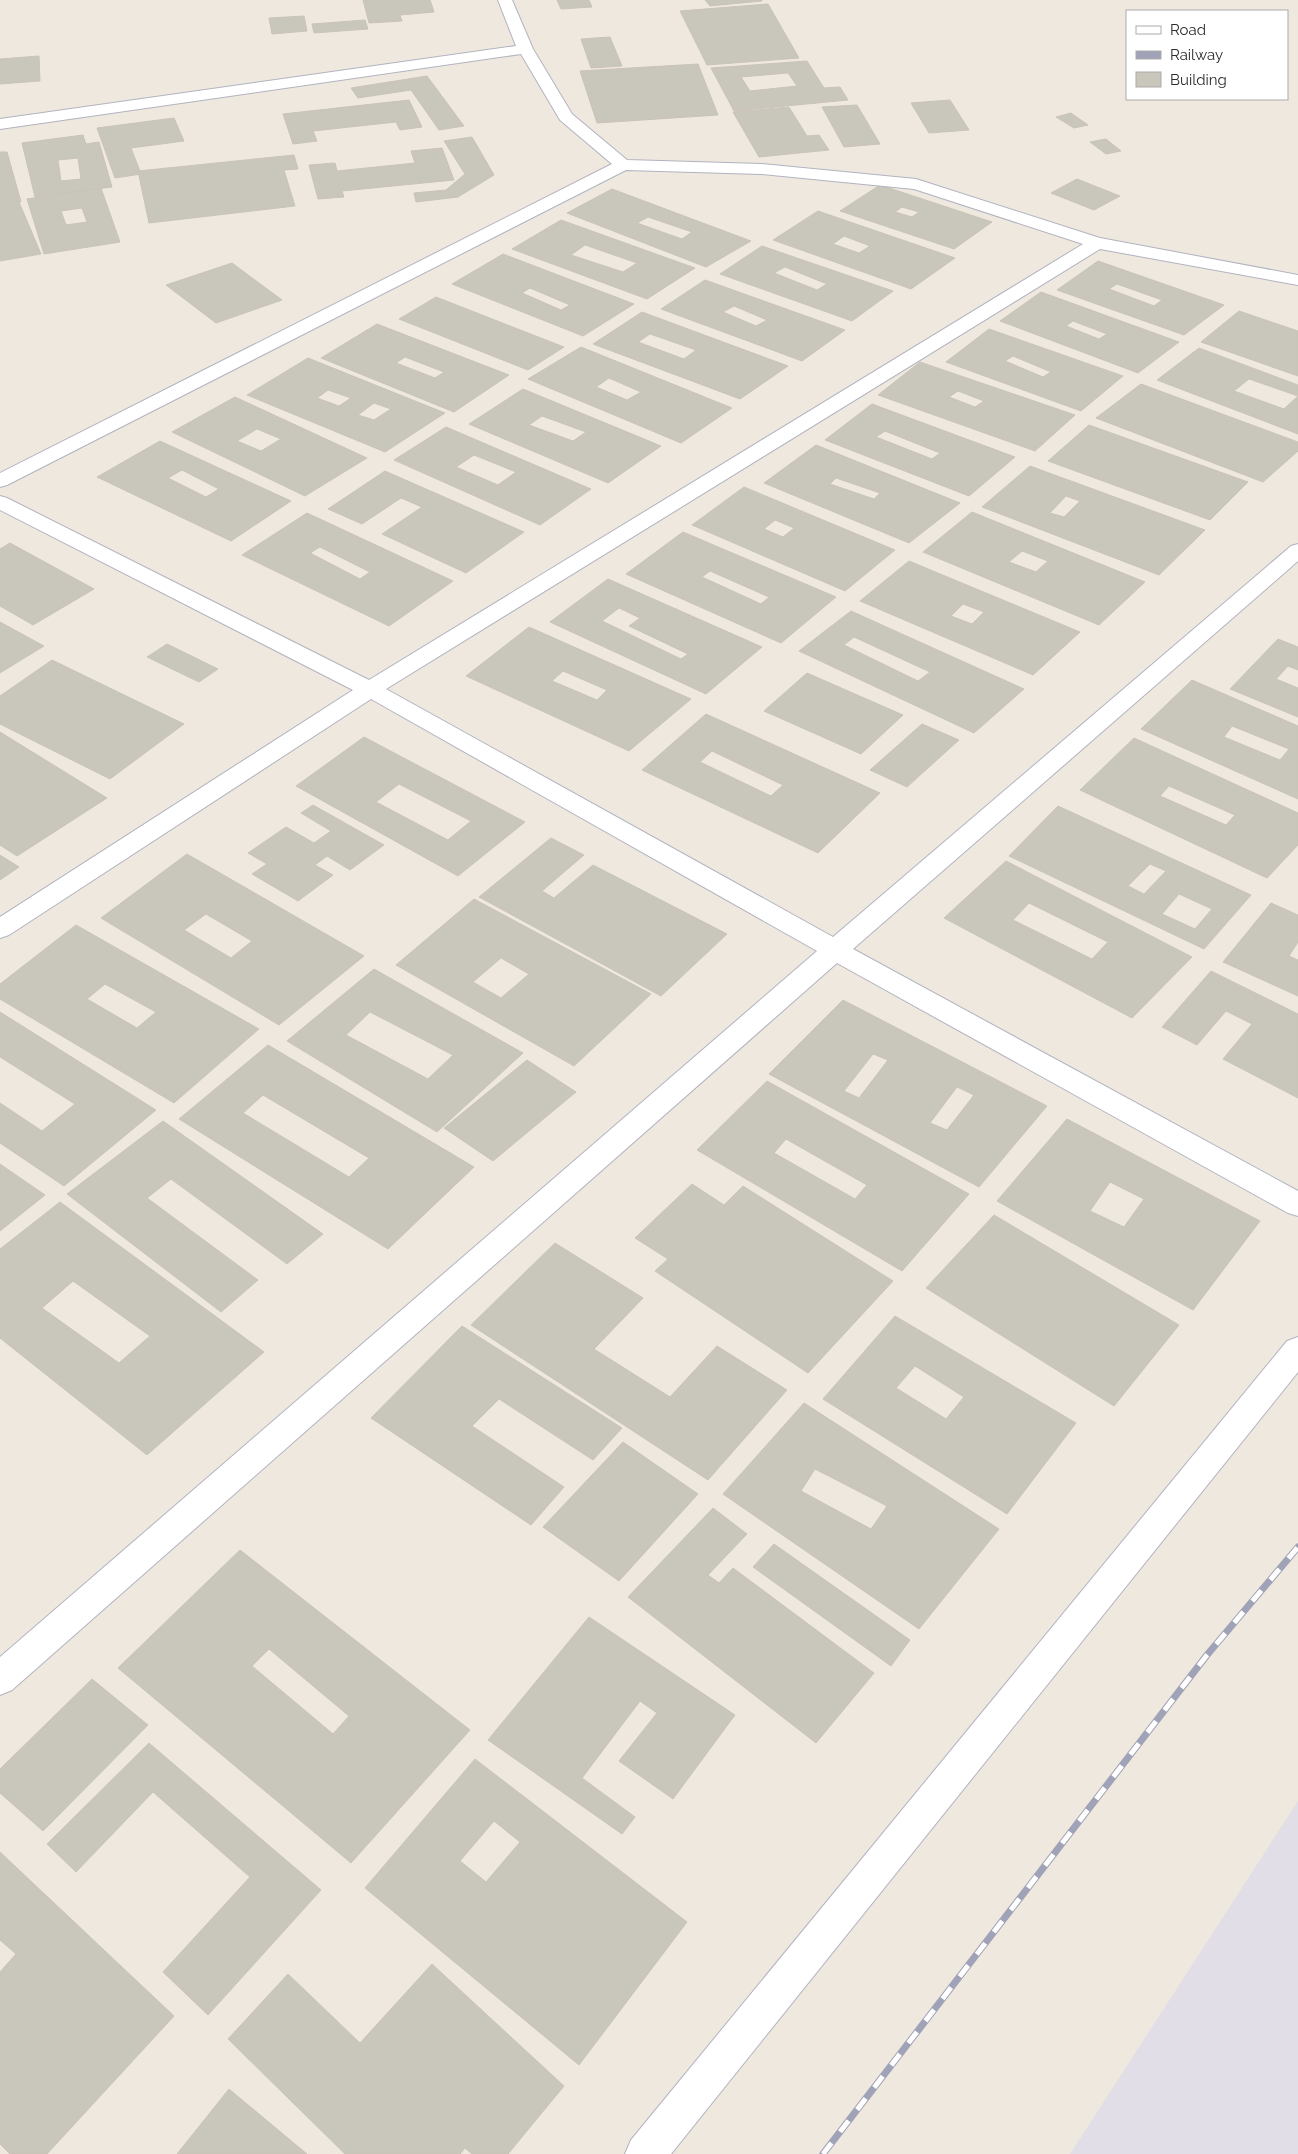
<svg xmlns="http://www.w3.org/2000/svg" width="1298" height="2154" viewBox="0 0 1298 2154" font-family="Raleway,sans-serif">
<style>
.industrial{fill:#e1dee7}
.building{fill:#c9c6bc;stroke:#cac4b7;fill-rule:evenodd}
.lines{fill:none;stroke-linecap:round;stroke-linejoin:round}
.street-casing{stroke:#b2b3c0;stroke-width:2}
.street{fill:#fff;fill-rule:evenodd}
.rail-casing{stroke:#a0a2b7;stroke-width:7}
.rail{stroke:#fff;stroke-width:5;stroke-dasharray:14;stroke-linecap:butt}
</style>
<rect width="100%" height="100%" fill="#eee8de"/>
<!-- industrial -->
<polygon class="industrial" points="1298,1801 1298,2154 1070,2154"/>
<!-- building -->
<g class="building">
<polygon points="363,0 430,0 434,12 400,15 402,21 369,23"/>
<polygon points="557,0 589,0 592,7 561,9"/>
<polygon points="705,0 762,0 762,1 710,6"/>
<polygon points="768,4 799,58 707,65 680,11"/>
<polygon points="304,16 307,31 272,34 269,18"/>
<polygon points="365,20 368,29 314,33 312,24"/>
<polygon points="610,37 622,66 591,68 581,39"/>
<polygon points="39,56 40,81 0,84 0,59"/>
<path d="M807,61L824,88L840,87L848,100L734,111L711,68ZM788,73L797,86L750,91L741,77Z"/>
<polygon points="698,64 718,115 597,123 580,71"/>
<polygon points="427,76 464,126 439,130 411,90 358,98 351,88"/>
<polygon points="409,100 422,127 400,130 396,122 313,131 317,141 293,144 283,114"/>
<polygon points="950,100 969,130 929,133 911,103"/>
<polygon points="857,105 880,144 844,147 822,107"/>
<polygon points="789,107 807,136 819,135 829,150 759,157 733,112"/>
<polygon points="1071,113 1088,125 1074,128 1056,117"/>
<polygon points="174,118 184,141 131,148 141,174 115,178 97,128"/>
<path d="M83,135L86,144L99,142L112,187L35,197L22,143ZM78,158L81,179L61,181L58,160Z"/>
<polygon points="472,137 494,175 458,197 416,202 414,193 446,190 465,174 444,141"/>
<polygon points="1106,139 1121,151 1106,154 1090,142"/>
<polygon points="442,148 454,180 342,191 344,197 318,199 309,165 335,163 337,171 415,163 411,151"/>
<polygon points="0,152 7,152 21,202 0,205"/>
<polygon points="294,155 298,169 284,170 295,206 149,223 138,171"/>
<polygon points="1077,179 1120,196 1094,210 1051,193"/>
<path d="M880,185L992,222L954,249L840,211ZM902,207L919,212L912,217L895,212Z"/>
<path d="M101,188L120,242L44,254L27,199ZM82,208L87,222L66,225L61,211Z"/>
<path d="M612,189L751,241L706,267L567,213ZM648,217L692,232L682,239L637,223Z"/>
<polygon points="19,202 41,254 0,261 0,205"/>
<path d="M818,211L955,258L911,289L773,240ZM844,236L870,246L859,253L833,244Z"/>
<path d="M561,220L695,268L647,299L512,249ZM585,245L637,263L623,272L571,255Z"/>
<path d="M762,246L893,291L852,321L720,274ZM785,267L827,284L817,290L774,273Z"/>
<path d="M503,254L634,304L583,336L452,284ZM530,288L570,305L561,310L522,293Z"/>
<path d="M1098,261L1224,305L1184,335L1057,290ZM1117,284L1162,300L1154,306L1109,289Z"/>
<polygon points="232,263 282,300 216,323 166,285"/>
<path d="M705,280L845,330L802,361L661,309ZM734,306L767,320L756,326L723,312Z"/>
<path d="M1041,292L1179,342L1138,373L1000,321ZM1073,321L1107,334L1099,339L1066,326Z"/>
<polygon points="436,297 564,347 528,370 399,319"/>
<polygon points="1239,311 1298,331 1298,376 1201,342"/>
<path d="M642,312L788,366L740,399L593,344ZM650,334L696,350L684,359L638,342Z"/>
<path d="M377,324L509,375L454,412L321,358ZM405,357L444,372L435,378L396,363Z"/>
<path d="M989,329L1123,376L1081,411L946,362ZM1013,356L1051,372L1043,377L1005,361Z"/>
<path d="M581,347L732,408L681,443L528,379ZM609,378L641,392L627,400L596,387Z"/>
<polygon points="1199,348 1298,385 1298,396 1249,379 1234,391 1284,409 1298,396 1298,434 1157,380"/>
<path d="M308,358L445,413L385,452L247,395ZM328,390L351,398L339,406L317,398ZM374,403L391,409L374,420L358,415Z"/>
<path d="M920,362L1075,415L1035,451L878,395ZM958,391L984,401L975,407L949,397Z"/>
<polygon points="1141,384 1298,442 1298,451 1263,482 1096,418"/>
<path d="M523,389L661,446L608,483L469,424ZM542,416L586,432L573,441L529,425Z"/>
<path d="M235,397L367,458L305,496L172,432ZM257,429L281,439L261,451L237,441Z"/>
<path d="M872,404L1015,457L969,496L825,440ZM885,431L940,453L932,459L876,437Z"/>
<polygon points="1089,425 1248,482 1210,520 1048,461"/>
<path d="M446,427L591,489L540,525L394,460ZM474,455L516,472L498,485L456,467Z"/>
<path d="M160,441L291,501L231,541L97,477ZM182,470L219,489L206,497L168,478Z"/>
<path d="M816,445L960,503L909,543L764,483ZM836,478L880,493L874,499L830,484Z"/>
<path d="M1030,466L1205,530L1159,575L982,507ZM1066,496L1080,501L1064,517L1050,513Z"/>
<polygon points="385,471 524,532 466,573 382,534 422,507 401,498 362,524 328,509"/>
<path d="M744,487L895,550L845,591L692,525ZM775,520L794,528L783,537L764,529Z"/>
<path d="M972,512L1145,582L1099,625L923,552ZM1022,551L1048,561L1036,572L1009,562Z"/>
<path d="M307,513L453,581L389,626L242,555ZM320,547L370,572L360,579L310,553Z"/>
<path d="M683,532L836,597L781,643L626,574ZM710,571L769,597L761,604L702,577Z"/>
<polygon points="10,543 94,589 33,625 0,606 0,549"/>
<path d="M909,561L1080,632L1033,675L860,601ZM963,604L984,612L972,624L951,616Z"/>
<path d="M608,579L762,647L706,694L550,622ZM619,608L640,618L629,626L688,654L681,659L602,621Z"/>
<path d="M851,611L1024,689L974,733L799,651ZM854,637L930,672L918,681L844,645Z"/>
<polygon points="0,622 44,646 0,673"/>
<path d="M529,627L691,699L629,751L466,676ZM563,671L607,690L597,700L552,681Z"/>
<polygon points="1278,639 1298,647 1298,670 1288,666 1276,679 1298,688 1298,717 1230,689"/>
<polygon points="167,644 218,669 199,682 147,657"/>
<polygon points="52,660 184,724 110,779 0,724 0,696"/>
<polygon points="807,673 903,715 861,754 764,711"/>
<path d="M1192,680L1298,726V799L1141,729ZM1232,726L1289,749L1280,760L1224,737Z"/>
<path d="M706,714L880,793L818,853L642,770ZM712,751L783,785L771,796L700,762Z"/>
<polygon points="922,724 959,740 907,787 870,770"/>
<polygon points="0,732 107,798 17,856 0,845"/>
<path d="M364,737L525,822L458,876L296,786ZM399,784L471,821L448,840L376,802Z"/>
<path d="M1134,738L1298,813V845L1267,878L1080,790ZM1169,786L1235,815L1226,825L1160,796Z"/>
<polygon points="313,805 384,845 350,870 327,856 315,865 333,875 298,901 252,874 267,864 248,853 286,827 314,843 331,831 301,813"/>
<path d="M1058,806L1251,895L1204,949L1009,856ZM1150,864L1166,871L1144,894L1128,886ZM1179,894L1212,909L1195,929L1162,914Z"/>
<polygon points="551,838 584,855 542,891 554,898 593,865 727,934 661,996 479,897"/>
<path d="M187,854L364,956L279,1025L101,918ZM206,914L252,941L231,958L184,930Z"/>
<polygon points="0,855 19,867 0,880"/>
<path d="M1006,861L1192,957L1132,1018L944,918ZM1029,903L1108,942L1092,959L1013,920Z"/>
<path d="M474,899L651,994L574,1066L396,965ZM501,958L529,974L501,998L473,982Z"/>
<polygon points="1271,903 1298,915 1298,942 1289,956 1298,960 1298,996 1223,962"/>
<path d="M76,925L259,1029L174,1103L0,999V984ZM105,984L156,1012L137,1028L87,999Z"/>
<path d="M374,969L523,1053L437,1132L287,1041ZM370,1012L453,1055L428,1079L346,1035Z"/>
<polygon points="1211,971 1298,1014 1298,1098 1223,1059 1252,1024 1226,1011 1197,1045 1162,1027"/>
<path d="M843,1000L1047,1106L979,1187L769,1074ZM873,1054L888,1060L859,1098L844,1091ZM957,1087L974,1095L947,1130L930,1123Z"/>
<polygon points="0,1012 156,1110 64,1186 0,1143 0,1103 42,1131 75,1104 0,1057"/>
<path d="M268,1045L474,1167L388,1249L179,1119ZM263,1095L369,1158L349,1177L243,1113Z"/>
<polygon points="527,1060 576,1092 493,1161 444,1128"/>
<path d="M767,1081L969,1194L902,1271L697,1150ZM786,1139L867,1185L855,1199L774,1153Z"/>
<path d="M1067,1119L1260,1221L1193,1310L997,1201ZM1110,1182L1144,1199L1124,1227L1090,1211Z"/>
<polygon points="163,1121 323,1234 287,1264 171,1179 147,1198 258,1280 221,1312 67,1194"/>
<polygon points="0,1164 45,1195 0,1231"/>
<path d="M692,1184L724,1205L743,1186L893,1281L808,1373L655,1271L668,1259L635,1238ZM774,1245L813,1270L781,1303L742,1278Z"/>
<path d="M60,1202L264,1352L147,1455L0,1338V1249ZM73,1281L150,1336L119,1363L42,1308Z"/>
<polygon points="994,1215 1179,1325 1114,1406 926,1288"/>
<polygon points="555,1243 643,1298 594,1349 670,1397 717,1346 787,1390 708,1480 471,1325"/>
<polygon points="774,1245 813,1270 781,1303 742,1278"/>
<path d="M895,1316L1076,1423L1007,1514L823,1399ZM915,1366L964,1397L946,1419L896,1388Z"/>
<polygon points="462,1326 622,1428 593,1460 499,1399 472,1426 564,1487 531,1525 371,1418"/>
<path d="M804,1403L999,1529L919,1629L723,1494ZM815,1469L887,1506L871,1529L801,1491Z"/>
<polygon points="623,1442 698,1494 619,1581 543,1527"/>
<polygon points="713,1508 747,1534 708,1575 719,1583 733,1568 874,1673 816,1743 628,1597"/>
<polygon points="774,1544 910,1640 891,1666 753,1567"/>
<path d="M240,1550L470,1730L351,1863L118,1668ZM269,1649L349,1716L333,1734L252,1666Z"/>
<polygon points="589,1617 735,1715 673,1799 619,1761 657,1713 640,1701 582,1778 635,1817 622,1834 488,1740"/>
<polygon points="92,1679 148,1725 43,1831 0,1793 0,1769"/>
<polygon points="149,1743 321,1890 208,2015 163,1972 250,1877 153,1792 76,1872 47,1844"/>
<path d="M475,1759L687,1922L579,2065L365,1888ZM494,1821L520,1842L486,1882L460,1861Z"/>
<polygon points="0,1852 174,2016 47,2154 10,2154 0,2144 0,1972 16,1954 0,1940"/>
<polygon points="432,1964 564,2086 508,2154 472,2154 465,2148 460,2154 345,2154 228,2039 288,1974 360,2043"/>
<polygon points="229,2089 307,2154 177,2154"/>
</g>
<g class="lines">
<defs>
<g id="street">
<polygon points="498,0 512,0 533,49 572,114 627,160 761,164 916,179 1100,238 1298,275 1298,285 1100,249 386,689 833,937 1291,546 1298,544 1298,561 853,949 1298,1191 1298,1216 1288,1213 837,963 12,1690 0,1695 0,1657 817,951 371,699 9,935 0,938 0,917 353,690 0,510 0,496 7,498 369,680 1083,244 914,189 761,174 626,170 7,485 0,487 0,473 612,164 560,120 521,54 0,129 0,119 516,46"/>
<polygon points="1298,1337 1298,1372 671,2154 625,2154 631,2140 1287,1341"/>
</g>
</defs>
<!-- street casing -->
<use href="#street" class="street-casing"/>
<!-- street -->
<use href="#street" class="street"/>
<defs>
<polyline id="rail" points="823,2154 1207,1655 1298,1547"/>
</defs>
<!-- rail casing -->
<use href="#rail" class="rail-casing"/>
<!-- rail -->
<use href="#rail" class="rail"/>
</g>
<!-- legend -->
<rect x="1126" y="10" width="162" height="90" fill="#ffffff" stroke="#ababab"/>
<rect x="1136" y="26" width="25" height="8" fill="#ffffff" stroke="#ababab"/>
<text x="1170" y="35" font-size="15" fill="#2c2c2c">Road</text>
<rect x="1136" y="51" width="25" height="8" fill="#a0a2b7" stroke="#ababab"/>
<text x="1170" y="60" font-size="15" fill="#2c2c2c">Railway</text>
<rect x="1136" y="72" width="25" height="15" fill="#c9c6bc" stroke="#ababab"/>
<text x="1170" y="85" font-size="15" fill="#2c2c2c">Building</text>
</svg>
